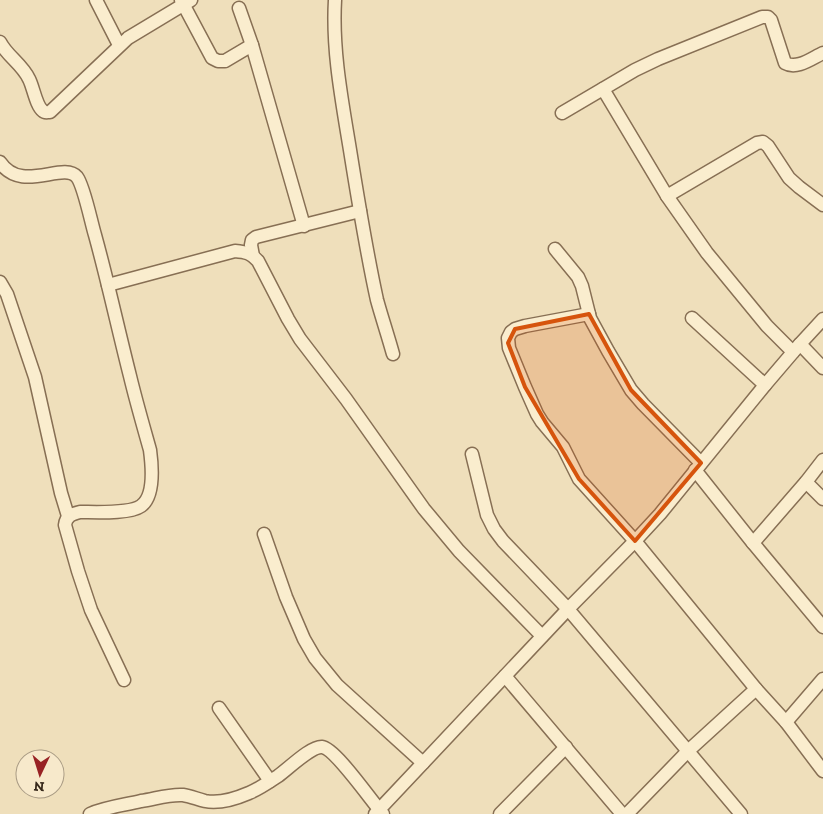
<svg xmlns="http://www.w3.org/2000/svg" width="823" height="814" viewBox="0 0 823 814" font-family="'Zilla Slab',serif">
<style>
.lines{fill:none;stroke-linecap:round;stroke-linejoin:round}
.street-casing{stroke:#876f54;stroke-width:15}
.street{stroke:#faedce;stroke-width:12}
.marked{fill:#d6540d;fill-opacity:0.2;stroke:#d6540d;stroke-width:4;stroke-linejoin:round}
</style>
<rect width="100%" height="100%" fill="#efdfbb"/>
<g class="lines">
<defs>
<g id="street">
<polyline points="96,0 119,45"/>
<polyline points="181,0 212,58 218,61 225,61 252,45"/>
<path d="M335,0C332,50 342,101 350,150C358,200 366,250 377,300C382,318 388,336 393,354"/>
<polyline points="239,8 252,45 304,226"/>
<path d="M0,42C7,56 22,64 29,79C33,86 36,106 43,111C45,113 47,112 50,112L128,38L191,0"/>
<polyline points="603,89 667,196 707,253 767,326 793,352"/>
<path d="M562,113L635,70L658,59L762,17H768L771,20L785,63C797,70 812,58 823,53"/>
<path d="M0,162C21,194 63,161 77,177C84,186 91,222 95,235C108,282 118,329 130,376C136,401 143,425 150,450C152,465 155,496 141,506C130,514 95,512 80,512C72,514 66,516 65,525L78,571L91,610L124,680"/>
<polyline points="667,196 757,143 763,142 768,146 789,178 799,187 823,205"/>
<polyline points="555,249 578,277 582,286 590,318 608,351 631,390 643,404 701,463"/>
<polyline points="253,256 251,245 252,240 256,237 360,211"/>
<polyline points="0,282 7,294 35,377 61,493 68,516"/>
<path d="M108,285L235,251C246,252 251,253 258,261L288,319L300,339L346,399L424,509L459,551L542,636"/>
<polyline points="589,314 525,326 515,329 511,332 508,338 509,348 525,387 537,414 542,422 563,447 579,479 635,541 756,689 786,722 823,771"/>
<polyline points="692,318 765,385"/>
<polyline points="800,344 823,368"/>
<polyline points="472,454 487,515 494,529 503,541 568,609 741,814"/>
<polyline points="695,470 753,543 823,627"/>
<polyline points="806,482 823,499"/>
<polyline points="264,534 286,597 304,639 315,658 337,685 423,763"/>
<polyline points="753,543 806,482 823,460"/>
<polyline points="505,676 622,814"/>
<polyline points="219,708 270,781"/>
<polyline points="786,722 823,679"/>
<path d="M90,814C106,807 125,805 141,801C155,799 169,794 183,795C190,796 197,799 205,801C219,804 235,799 249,793C259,789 269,782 278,776C288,769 311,746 322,747C335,748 372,802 383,814"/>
<polyline points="375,814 568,609 635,541 660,514 765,385 800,344 823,319"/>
<polyline points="500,814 566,747"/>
<polyline points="627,814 688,751 756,689"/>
</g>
</defs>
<!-- street casing -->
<use href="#street" class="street-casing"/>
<!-- street -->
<use href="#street" class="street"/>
</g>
<!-- marked area -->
<path class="marked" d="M589,314L631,390L701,463L635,541L579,479L525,387L508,343L515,329Z"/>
<!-- north arrow -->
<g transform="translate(40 774) rotate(184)"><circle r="24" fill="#f7e9cb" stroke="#a99b84"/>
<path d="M0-4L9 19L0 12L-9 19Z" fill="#982224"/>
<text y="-8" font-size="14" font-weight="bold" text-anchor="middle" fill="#35271a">N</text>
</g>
</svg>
